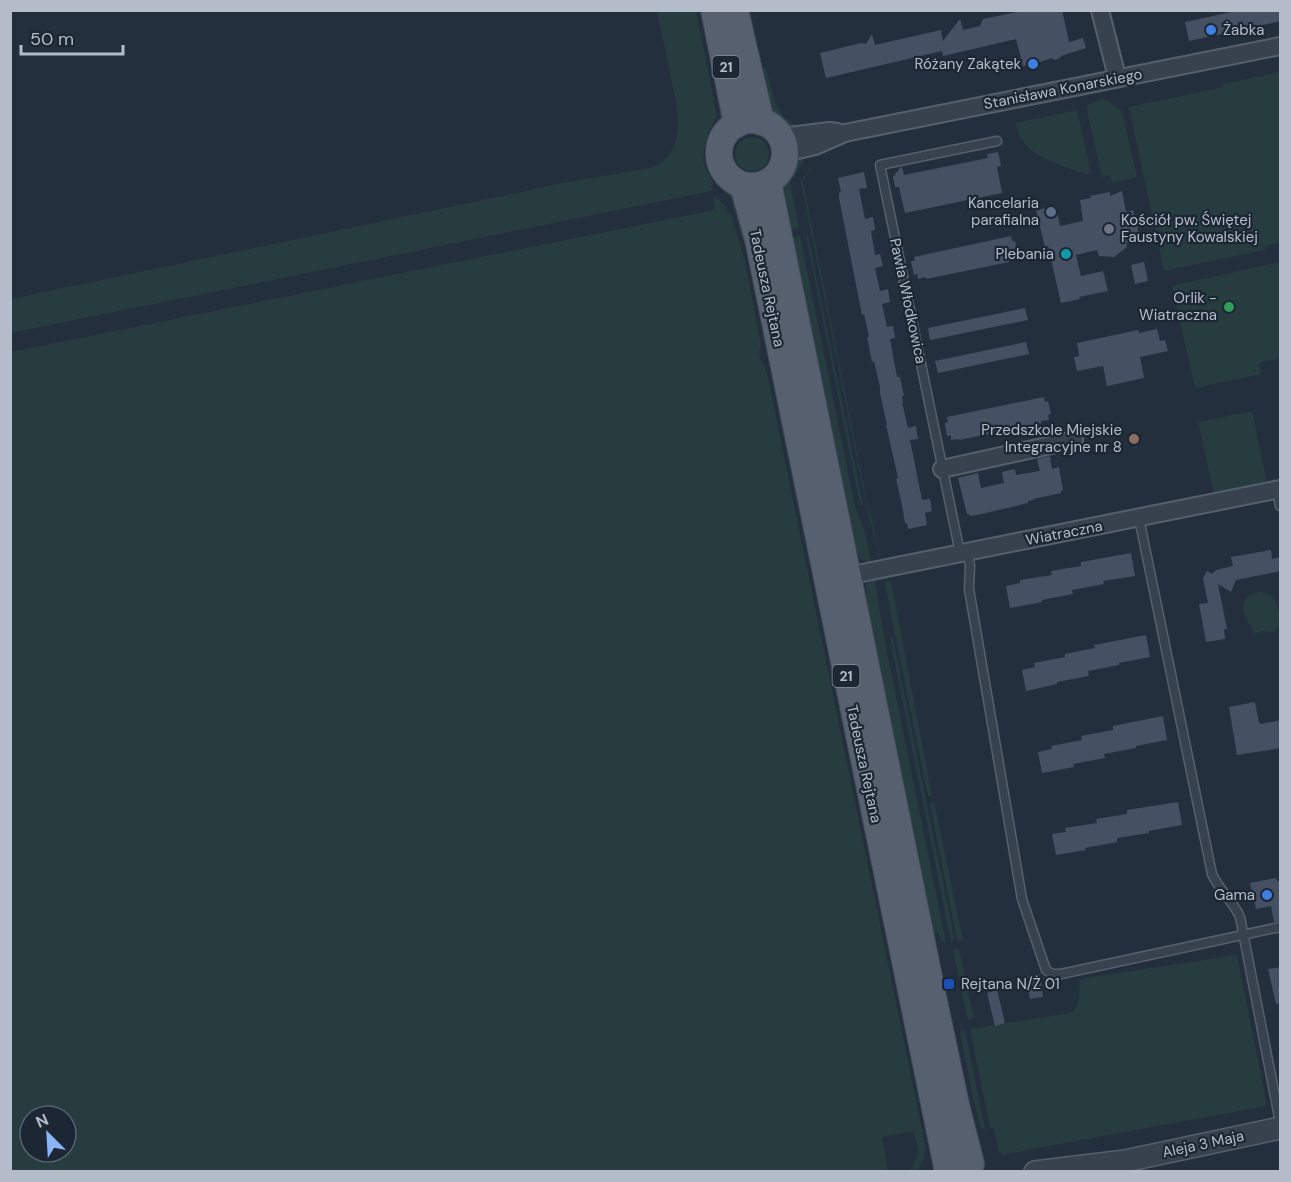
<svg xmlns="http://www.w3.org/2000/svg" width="1291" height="1182" viewBox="0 0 1291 1182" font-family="'DM Sans',sans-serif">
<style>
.green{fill:#263c3f;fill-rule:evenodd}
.building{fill:#455162}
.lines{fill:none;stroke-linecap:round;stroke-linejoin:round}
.service-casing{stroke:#565f6c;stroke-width:11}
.minor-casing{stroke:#565f6c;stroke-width:20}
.tertiary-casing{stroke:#565f6c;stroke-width:24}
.primary-casing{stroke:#414a57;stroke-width:28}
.service{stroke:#38414e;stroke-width:8}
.minor{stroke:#38414e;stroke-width:16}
.tertiary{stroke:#38414e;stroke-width:21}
.primary{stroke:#56606e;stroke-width:26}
.shop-dot{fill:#3f7fe0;stroke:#1d2633;stroke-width:2}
.service-dot{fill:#5c6f8a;stroke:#1d2633;stroke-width:2}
.worship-dot{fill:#6b7280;stroke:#1d2633;stroke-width:2}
.culture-dot{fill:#0f9aa8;stroke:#1d2633;stroke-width:2}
.leisure-dot{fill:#2e9e5b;stroke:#1d2633;stroke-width:2}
.education-dot{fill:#8d6e63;stroke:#1d2633;stroke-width:2}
.transit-dot{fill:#1a4fb4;stroke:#1d2633;stroke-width:2}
.labels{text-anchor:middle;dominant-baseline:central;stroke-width:4.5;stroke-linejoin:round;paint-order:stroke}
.shield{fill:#1d2633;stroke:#878f9c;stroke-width:1.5}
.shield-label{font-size:14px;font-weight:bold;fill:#b4bcc9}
.poi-label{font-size:15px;fill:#b4bcc9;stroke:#1d2633;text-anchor:end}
.street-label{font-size:15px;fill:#b4bcc9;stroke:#1d2633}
</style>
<rect width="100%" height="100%" fill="#242f3e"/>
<!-- green -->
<g class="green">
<polygon points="657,11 696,11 717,116 708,133 704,149 703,160 706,170 713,183 712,191 11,333 11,299 573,181 645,169 658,165 669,156 676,141 678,125 676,102"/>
<path d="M766,68L776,105L784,117L800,128C768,127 765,94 756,70Z"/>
<polygon points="1280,72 1280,242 1268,245 1265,250 1164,271 1129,107 1223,87 1223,84"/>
<polygon points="720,77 723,117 710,145 710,162 718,180 735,196 749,239 744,240 742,239 731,198 714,179 708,165 707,152 708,142 719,121 720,115 714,80"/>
<polygon points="1103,98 1122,111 1137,177 1112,183 1110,175 1102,177 1086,106"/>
<path d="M1077,110L1091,173L1084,174C1056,163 1021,156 1016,123Z"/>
<circle cx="752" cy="154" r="17"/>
<path d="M803,156H807L790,183L799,228L785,231C784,219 780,204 781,192C782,181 795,163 803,156Z"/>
<polygon points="810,168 812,168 803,181 868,508 871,515 881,562 866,504 801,182"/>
<path d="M715,196C719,200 726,205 727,211L731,214L745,262L761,345C756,359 760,356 765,368C768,375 769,385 771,392L925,1144L924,1159L917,1171H910L919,1153L914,1131L882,1137L888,1172L11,1171V352L714,210L715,209L713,198ZM30,1116H66V1152H30Z"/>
<polygon points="806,235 808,236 863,505 860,505"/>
<polygon points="800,236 855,507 866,534 871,564 861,559 856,550 831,425 787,239"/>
<polygon points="1280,262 1280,358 1259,363 1261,374 1195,388 1172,286"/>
<polygon points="780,409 927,1110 922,1111 921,1108 778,410"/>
<polygon points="1252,411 1267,483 1214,494 1198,422"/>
<polygon points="874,577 885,642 946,943 944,943 941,941 939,933 934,934 932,928 889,739 882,678 866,596 867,584"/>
<polygon points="887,581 891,581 932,796 928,796 885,585"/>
<path d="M1261,592L1273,596L1280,613V624L1274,632L1262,631L1255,634C1245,618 1232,596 1261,592Z"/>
<polygon points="891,636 893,639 954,937 953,941 951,942 890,638"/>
<polygon points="934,802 963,940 960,942 957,940 930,804"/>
<polygon points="959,949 974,1018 968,1020 953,950"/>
<path d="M1237,955L1267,1106L1006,1154V1156L999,1152L994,1128H990L970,1029L1070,1013C1082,1006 1079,992 1079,979Z"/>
<polygon points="965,1030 985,1129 985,1130 981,1128 974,1102 960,1031"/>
</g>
<!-- building -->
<g class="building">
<polygon points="1017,10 1062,10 1069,42 1083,38 1086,48 1061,56 1060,58 1054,60 1052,58 1040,62 1039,63 1023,66 1016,39 943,56 942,51 826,78 820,53 861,43 866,44 872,34 875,45 941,30 943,41 960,19 963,30 980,26 983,19 1017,12"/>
<polygon points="1240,10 1281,10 1281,21 1189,41 1185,22"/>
<polygon points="998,152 1001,166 997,167 1002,193 905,213 899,187 895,187 893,177 901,167 902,167 904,175 988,158 987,154"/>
<polygon points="864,172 867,188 859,189 865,219 873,217 875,230 871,231 875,255 880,254 883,266 875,268 880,291 888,289 890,302 882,304 887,327 893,326 895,338 890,339 897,377 900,377 904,396 902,396 903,403 902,403 908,428 916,426 918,439 910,440 922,500 930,499 932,511 925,513 927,525 908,529 907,523 905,523 902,505 896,479 898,479 897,473 886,425 887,425 880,393 880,387 874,361 872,362 867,337 869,337 864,314 862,315 839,198 839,193 841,192 838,178"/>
<polygon points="1122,191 1126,212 1133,210 1138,228 1139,240 1126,243 1127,247 1114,257 1099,256 1097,250 1076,255 1081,276 1103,271 1108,291 1079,297 1080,299 1061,303 1048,246 1045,247 1036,210 1056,206 1060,226 1083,221 1080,200 1091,198 1090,196 1110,192 1110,196"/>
<polygon points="1011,236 1012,241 1015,241 1018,254 1015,254 1016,259 1009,261 1009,262 926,279 926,277 918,279 917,274 914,275 911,261 915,261 914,257"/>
<polygon points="1144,262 1148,281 1135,284 1131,265"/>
<polygon points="1025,308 1028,320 930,340 928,328"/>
<polygon points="1157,329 1160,341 1165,340 1168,351 1140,357 1144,378 1107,386 1103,366 1077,371 1074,357 1079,356 1077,343 1138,330 1139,333"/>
<polygon points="1026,342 1029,354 938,373 935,361"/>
<polygon points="1044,397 1045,402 1048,401 1051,414 1048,415 1049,420 1041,421 1042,423 959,440 959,439 951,440 951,435 947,436 945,423 948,422 947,417"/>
<polygon points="1050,456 1052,469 1059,467 1063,490 1061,491 1061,493 1033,499 1034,500 1028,501 1028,503 982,514 970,516 969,514 967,514 958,478 978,473 981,488 1004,483 1002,472 1015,469 1016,475 1040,471 1037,459"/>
<polygon points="1271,550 1272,559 1281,557 1281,571 1236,580 1231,592 1218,584 1227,629 1224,629 1225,639 1206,642 1199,604 1208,603 1203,578 1207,571 1212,574 1216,570 1233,566 1231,557"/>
<polygon points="1131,553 1135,576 1103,581 1104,584 1072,590 1073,594 1042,600 1042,602 1010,608 1006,586 1020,583 1020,580 1052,575 1051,571 1081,566 1081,562"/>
<polygon points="1146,635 1150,657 1119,663 1119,665 1088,671 1089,676 1057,682 1057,684 1026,691 1022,670 1035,667 1034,663 1065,657 1065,654 1095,648 1094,645"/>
<polygon points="1255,702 1259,723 1261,724 1281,720 1281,748 1237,755 1229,707"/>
<polygon points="1163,716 1167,740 1136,746 1136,748 1104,754 1105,758 1073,764 1074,767 1042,773 1038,752 1052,749 1051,746 1082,740 1081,736 1113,730 1113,726"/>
<polygon points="1178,802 1182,825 1149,831 1149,833 1117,838 1117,842 1085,848 1086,850 1056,855 1052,834 1066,832 1065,828 1097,823 1096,819 1127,814 1127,810"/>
<polygon points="1276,878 1277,881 1281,880 1281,921 1274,922 1271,906 1256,909 1250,883"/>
<polygon points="1281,967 1281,1004 1276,1004 1268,969"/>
<polygon points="1040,974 1043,997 1030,999 1026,976"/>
<polygon points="997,990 1005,1023 995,1026 987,993"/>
</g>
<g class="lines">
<defs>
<g id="service">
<polyline points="1277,490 1280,506"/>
<path d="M1139,518L1212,874C1219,890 1233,901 1240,917L1280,1122"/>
<polyline points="968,552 970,566 969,589 1022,899 1046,970 1052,974 1061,974 1280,927"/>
<polyline points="960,553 880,165 997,141"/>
</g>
<g id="minor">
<polyline points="1100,10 1117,77"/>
<polyline points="781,137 830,131 838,132"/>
<polyline points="785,153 815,146 845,133 1280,46"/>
<polyline points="942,469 1074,440"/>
<polyline points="847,576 1280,489"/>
</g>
<polyline id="tertiary" points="1035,1172 1125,1161 1280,1128"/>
<g id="primary">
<polyline points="714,10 737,124"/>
<polyline points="735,10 761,122"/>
<circle cx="752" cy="153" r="33"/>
<polyline points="768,182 931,987 956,1105 971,1164"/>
<polyline points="743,185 758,239 947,1167"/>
</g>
</defs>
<!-- service casing -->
<use href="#service" class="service-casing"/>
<!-- minor casing -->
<use href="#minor" class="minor-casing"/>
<!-- tertiary casing -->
<use href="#tertiary" class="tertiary-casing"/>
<!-- primary casing -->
<use href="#primary" class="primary-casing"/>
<!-- service -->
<use href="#service" class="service"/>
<!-- minor -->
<use href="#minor" class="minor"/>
<!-- tertiary -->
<use href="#tertiary" class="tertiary"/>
<!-- primary -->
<use href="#primary" class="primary"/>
</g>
<!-- markers -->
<g class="shop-dot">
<circle cx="1211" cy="30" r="6"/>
<circle cx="1033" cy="64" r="6"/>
<circle cx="1267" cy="895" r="6"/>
</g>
<circle class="service-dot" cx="1051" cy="212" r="6"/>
<circle class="worship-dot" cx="1109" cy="229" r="6"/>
<circle class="culture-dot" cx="1066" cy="254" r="6"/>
<circle class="leisure-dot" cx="1229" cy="307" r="6"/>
<circle class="education-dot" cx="1134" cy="439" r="6"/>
<rect class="transit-dot" x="943" y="978" width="12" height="12" rx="3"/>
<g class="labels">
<!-- shield labels -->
<g class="shield">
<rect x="712.5" y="56" width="27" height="22" rx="4.5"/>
<rect x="832.5" y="665" width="27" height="22" rx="4.5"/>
</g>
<g class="shield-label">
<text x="726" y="67">21</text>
<text x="846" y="676">21</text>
</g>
<!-- poi labels -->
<g class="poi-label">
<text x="1223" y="30" text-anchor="start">Żabka</text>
<text x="1021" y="64">Różany Zakątek</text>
<text x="1039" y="203">Kancelaria<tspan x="1039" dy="17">parafialna</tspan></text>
<text x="1121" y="220" text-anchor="start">Kościół pw. Świętej<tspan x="1121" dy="17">Faustyny Kowalskiej</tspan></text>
<text x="1054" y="254">Plebania</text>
<text x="1217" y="298">Orlik -<tspan x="1217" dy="17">Wiatraczna</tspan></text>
<text x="1122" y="430">Przedszkole Miejskie<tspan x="1122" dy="17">Integracyjne nr 8</tspan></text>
<text x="1255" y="895">Gama</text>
<text x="961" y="984" text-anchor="start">Rejtana N/Ż 01</text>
</g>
<!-- street labels -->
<g class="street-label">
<text transform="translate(1063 89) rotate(-11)">Stanisława Konarskiego</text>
<text transform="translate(767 288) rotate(78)">Tadeusza Rejtana</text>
<text transform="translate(908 301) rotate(78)">Pawła Włodkowica</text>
<text transform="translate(1064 533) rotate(-11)">Wiatraczna</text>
<text transform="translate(864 764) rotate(78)">Tadeusza Rejtana</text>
<text transform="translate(1203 1144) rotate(-12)">Aleja 3 Maja</text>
</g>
</g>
<!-- border -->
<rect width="1291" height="1182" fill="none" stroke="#b4bcc9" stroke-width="24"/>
<!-- north arrow -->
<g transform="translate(48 1134) rotate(336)"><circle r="28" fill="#1d2633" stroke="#59626f" stroke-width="1.5"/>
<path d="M0-4.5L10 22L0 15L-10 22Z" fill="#8ab4f8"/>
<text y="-9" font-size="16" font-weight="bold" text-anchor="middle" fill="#b4bcc9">N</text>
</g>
<!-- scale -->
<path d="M21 45v9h102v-9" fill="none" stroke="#b4bcc9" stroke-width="3"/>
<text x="30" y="45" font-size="18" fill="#b4bcc9" stroke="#1d2633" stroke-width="4.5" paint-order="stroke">50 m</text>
</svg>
